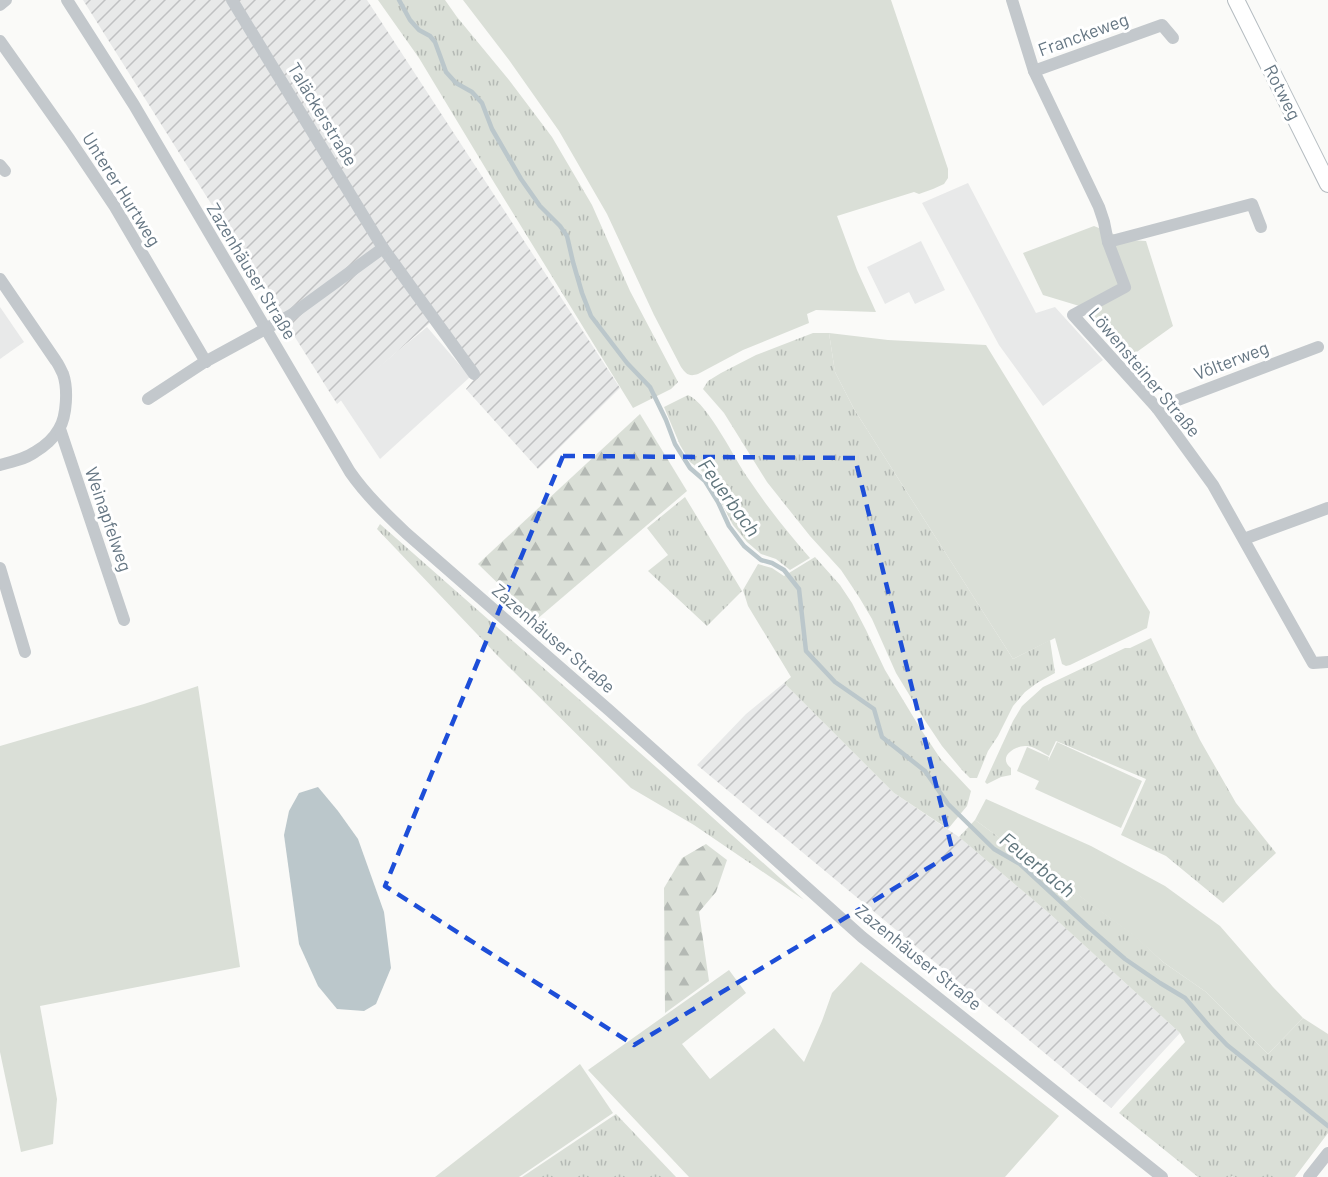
<svg xmlns="http://www.w3.org/2000/svg" width="1328" height="1177" viewBox="0 0 1328 1177" font-family="Barlow,sans-serif">
<style>
.built{fill:#e8e9e9}
.industrial{fill:url(#industrial-furrows)}
.grass{fill:url(#grass-tufts)}
.forest{fill:url(#forest-firs)}
.green{fill:#dadfd7}
.water{fill:#bbc7cb}
.lines{fill:none;stroke-linecap:round;stroke-linejoin:round}
.stream{stroke:#bbc7cb;stroke-width:4.5}
.secondary-casing{stroke:#b3babf;stroke-width:18}
.street{stroke:#c3c8cc;stroke-width:12}
.secondary{stroke:#fff;stroke-width:16}
.marked{fill:none;stroke:#1d4ed8;stroke-width:4.5;stroke-dasharray:12 8;stroke-linejoin:round}
.labels{text-anchor:middle;dominant-baseline:central;stroke-width:6;stroke-linejoin:round;paint-order:stroke}
.street-label{font-size:18px;fill:#657683;stroke:#fff}
.water-label{font-size:20px;font-style:italic;fill:#60757c;stroke:#fff}
</style>
<defs>
<pattern id="industrial-furrows" width="10" height="10" patternUnits="userSpaceOnUse" patternTransform="scale(1.5)"><rect width="10" height="10" fill="#e8e9e9"/><path d="M-1 1l2-2M0 10L10 0M9 11l2-2" fill="none" stroke="#c0c1c2"/></pattern>
<pattern id="grass-tufts" width="24" height="20" patternUnits="userSpaceOnUse" patternTransform="scale(1.5)"><rect width="24" height="20" fill="#dadfd7"/><path d="M3 7l-1-3M5 7V3M7 7l1-3M15 17l-1-3M17 17v-4M19 17l1-3" fill="none" stroke="#b4b9b4"/></pattern>
<pattern id="forest-firs" width="22" height="20" patternUnits="userSpaceOnUse" patternTransform="scale(1.5)"><rect width="22" height="20" fill="#dadfd7"/><path d="M5 1l3.5 6h-7zM16 11l3.5 6h-7z" fill="#b4b9b4"/></pattern>
</defs>
<rect width="100%" height="100%" fill="#fafaf8"/>
<!-- built -->
<g class="built">
<polygon points="968,183 1036,313 1055,307 1103,360 1043,406 999,345 922,203"/>
<polygon points="921,241 945,290 915,304 909,292 885,304 867,267"/>
<polygon points="0,307 24,342 0,359"/>
<polygon points="427,327 470,377 380,459 340,399"/>
</g>
<!-- industrial -->
<g class="industrial">
<polygon points="83,0 367,0 620,388 538,469 466,389 474,379 431,322 337,404"/>
<polygon points="784,683 894,793 959,837 1050,914 1180,1033 1111,1108 697,765 746,714"/>
</g>
<!-- grass -->
<g class="grass">
<polygon points="378,0 445,0 457,17 509,80 552,137 592,205 630,291 678,382 671,389 633,408 495,184 419,58"/>
<polygon points="813,333 829,333 835,372 854,409 1013,659 1050,640 1055,673 1037,683 1025,692 1013,706 998,736 988,751 977,778 970,778 962,770 942,746 924,719 896,673 872,619 859,597 841,570 810,536 767,482 724,413 703,389 708,381 721,373 756,355"/>
<path d="M688,395C709,404 735,461 750,481C768,508 789,534 810,558L790,570L776,559L761,554L747,542L733,525L710,481L702,471L690,462L680,445L664,407Z"/>
<polygon points="685,497 742,591 707,626 648,571 668,555 647,528"/>
<path d="M380,524C521,649 664,772 804,900L694,825L631,788L496,654L377,529Z"/>
<polygon points="815,557 840,585 852,603 866,630 885,670 920,728 940,758 971,791 967,806 948,829 894,793 784,683 791,677 748,606 743,590 758,564 772,568 784,576"/>
<path d="M1151,638L1200,740L1236,803L1276,853L1223,903L1166,856L1121,835L1146,779L1056,741L1049,756C1042,752 1032,745 1025,746C1015,746 997,757 1011,768V775L1001,777L987,784L985,782L1013,721L1022,706L1043,687L1125,648H1130Z"/>
<polygon points="975,820 1134,935 1163,962 1206,992 1268,1054 1303,1018 1328,1034 1328,1133 1295,1177 1233,1177 1232,1176 1231,1177 1198,1177 1119,1113 1185,1042 1180,1033 1050,914 959,837"/>
<polygon points="616,1114 676,1177 522,1177"/>
</g>
<!-- forest -->
<g class="forest">
<polygon points="640,414 687,491 536,620 478,564"/>
<polygon points="706,844 727,860 716,892 699,912 709,981 665,1013 664,888 682,858"/>
</g>
<!-- green -->
<g class="green">
<path d="M463,0H891L948,169V178L944,184L933,189L919,194L914,192L837,216L857,270L876,312L816,310L807,314L809,323L743,350L698,374C689,377 686,374 681,367L654,315L607,214L559,131L509,60Z"/>
<polygon points="1094,226 1128,240 1146,241 1173,326 1127,359 1122,354 1086,308 1043,295 1023,253"/>
<polygon points="829,333 888,340 986,345 1150,612 1147,628 1070,665 1066,666 1062,664 1055,638 1013,659 854,409 835,372"/>
<polygon points="198,686 240,967 40,1006 57,1099 53,1144 21,1152 0,1052 0,746 144,704"/>
<polygon points="1057,742 1142,781 1121,828 1035,789 1039,781 1017,771 1027,747 1049,757 1048,761"/>
<polygon points="986,799 1091,846 1165,886 1220,926 1273,987 1303,1018 1268,1054 1206,992 1163,962 1133,935 975,820"/>
<polygon points="861,962 1059,1116 1005,1177 689,1177 588,1070 729,970 746,993 682,1044 710,1079 774,1028 804,1062 822,1021 832,993"/>
<polygon points="580,1064 613,1113 519,1177 435,1177"/>
</g>
<!-- water -->
<polygon class="water" points="318,787 338,811 358,839 384,912 391,968 376,1004 364,1011 337,1009 318,986 299,944 284,835 289,811 299,793"/>
<g class="lines">
<!-- stream -->
<polyline class="stream" points="399,0 410,20 419,30 430,36 435,42 446,72 456,83 472,92 482,103 492,129 521,179 540,206 560,226 567,236 573,262 582,293 591,316 627,363 650,387 666,420 675,444 690,468 705,481 718,502 729,526 744,546 761,560 772,563 784,570 799,589 806,651 835,682 874,709 882,737 925,771 948,804 994,849 1020,864 1087,926 1125,959 1160,983 1185,998 1209,1026 1227,1045 1328,1126"/>
<defs>
<polyline id="secondary" points="1236,0 1328,184"/>
</defs>
<!-- secondary casing -->
<use href="#secondary" class="secondary-casing"/>
<!-- street -->
<g class="street">
<path d="M67,0L134,105L350,472C366,495 386,514 406,533L610,711L862,937L1162,1177"/>
<polyline points="232,0 383,248 474,374"/>
<polyline points="1012,0 1034,71 1099,207 1104,222 1108,242 1125,287 1073,315 1157,408 1213,485 1313,663 1328,662"/>
<polyline points="0,5 6,0"/>
<polyline points="0,41 70,140 115,207 206,362"/>
<polyline points="1034,71 1162,25 1173,38"/>
<polyline points="0,165 5,171"/>
<polyline points="1108,242 1252,204 1261,227"/>
<path d="M0,279L56,361C59,365 61,370 63,374C68,388 67,416 59,429C54,438 44,447 35,452C25,459 12,462 0,465"/>
<polyline points="148,399 203,363 291,315 383,248"/>
<polyline points="1157,408 1318,347"/>
<polyline points="60,429 124,620"/>
<polyline points="1244,539 1328,508"/>
<polyline points="0,568 25,652"/>
<polyline points="1309,1177 1328,1153"/>
</g>
<!-- secondary -->
<use href="#secondary" class="secondary"/>
</g>
<!-- marked area -->
<path class="marked" d="M563,456L855,458L953,853L634,1045L385,886Z"/>
<g class="labels">
<!-- street labels -->
<g class="street-label">
<text transform="translate(1083 34) rotate(-20)">Franckeweg</text>
<text transform="translate(1283 92) rotate(63)">Rotweg</text>
<text transform="translate(323 114) rotate(59)">Taläckerstraße</text>
<text transform="translate(122 189) rotate(58)">Unterer Hurtweg</text>
<text transform="translate(252 271) rotate(59)">Zazenhäuser Straße</text>
<text transform="translate(1231 360) rotate(-21)">Völterweg</text>
<text transform="translate(1145 372) rotate(50)">Löwensteiner Straße</text>
<text transform="translate(109 519) rotate(71)">Weinapfelweg</text>
<text transform="translate(554 638) rotate(41)">Zazenhäuser Straße</text>
<text transform="translate(919 957) rotate(39)">Zazenhäuser Straße</text>
</g>
<!-- water labels -->
<g class="water-label">
<text transform="translate(730 497) rotate(54)">Feuerbach</text>
<text transform="translate(1038 864) rotate(39)">Feuerbach</text>
</g>
</g>
</svg>
